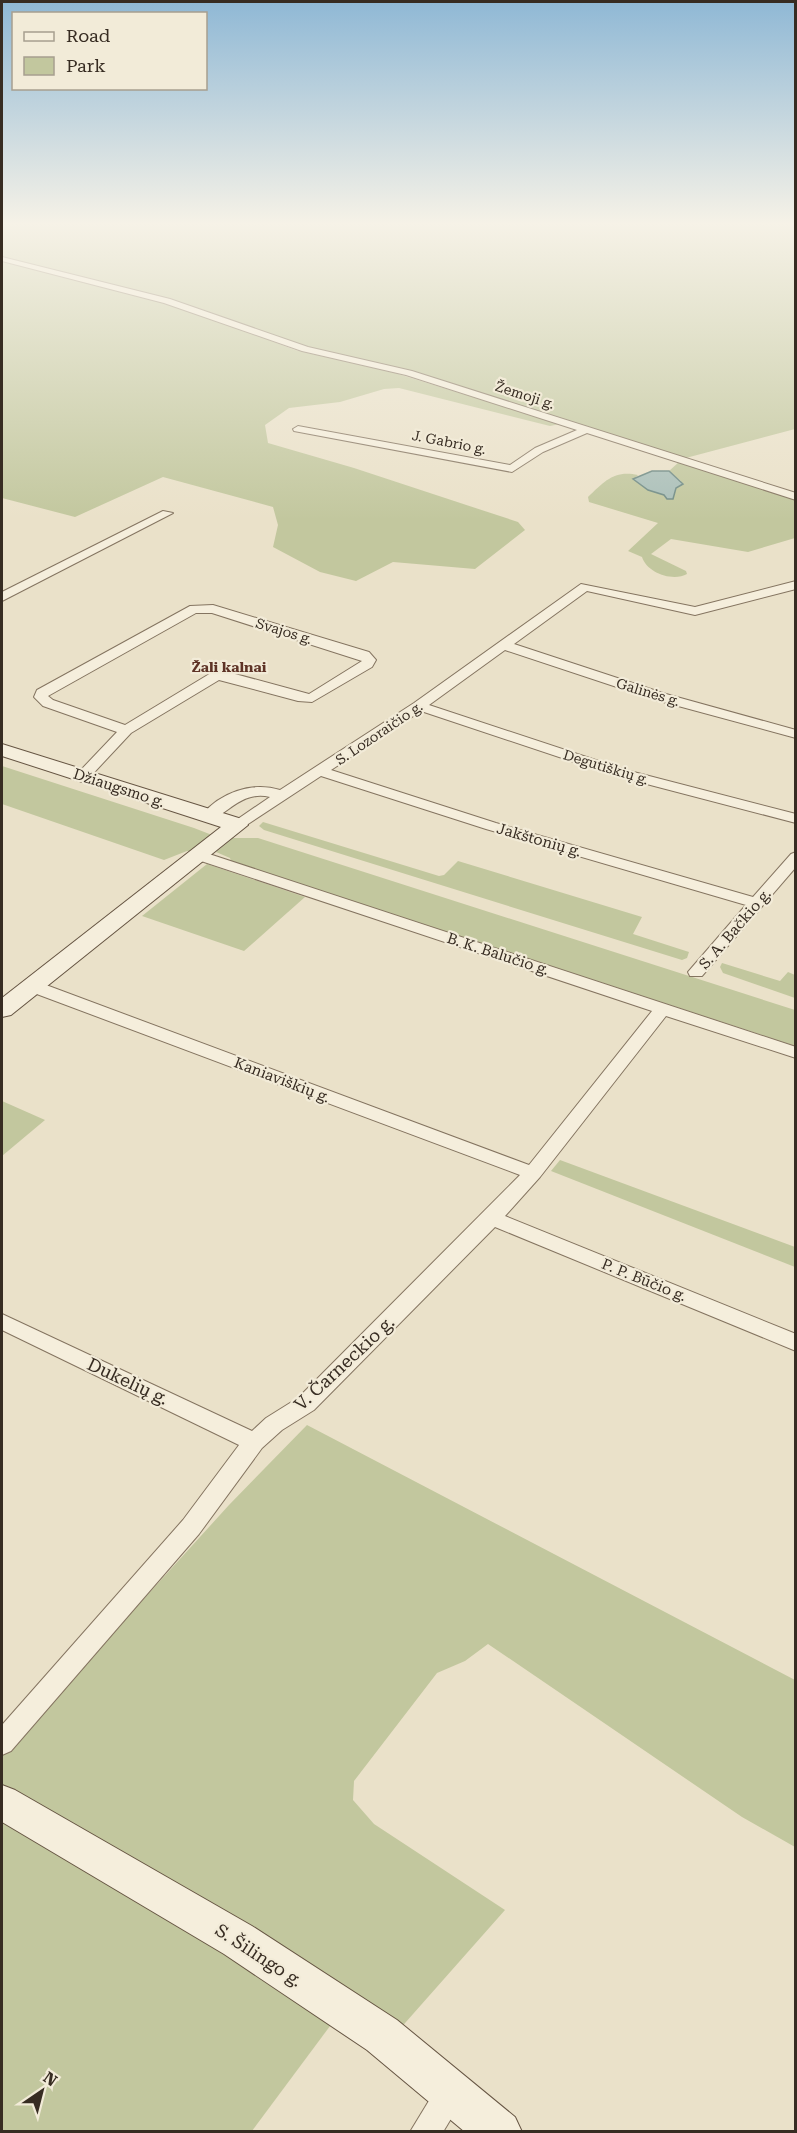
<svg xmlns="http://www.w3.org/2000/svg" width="797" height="2133" viewBox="0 0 797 2133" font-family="'Roboto Serif',serif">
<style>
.green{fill:#c2c79e}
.water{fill:#aabfb9;stroke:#718c86;stroke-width:1.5}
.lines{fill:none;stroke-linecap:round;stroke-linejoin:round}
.street-casing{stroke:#847460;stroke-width:2}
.secondary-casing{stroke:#665543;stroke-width:2}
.street{fill:#f5eedc;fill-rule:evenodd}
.secondary{fill:#f5eedc;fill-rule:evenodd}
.labels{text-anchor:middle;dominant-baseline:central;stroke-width:4.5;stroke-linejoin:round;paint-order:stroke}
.far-street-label{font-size:14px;fill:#372c22;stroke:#f2ebd8}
.far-neighbourhood-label{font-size:14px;font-weight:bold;fill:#5e3326;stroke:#f2ebd8}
.street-label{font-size:15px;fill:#372c22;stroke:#f2ebd8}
.near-street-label{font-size:18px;fill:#372c22;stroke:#f2ebd8}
</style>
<rect width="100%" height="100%" fill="#eae1c9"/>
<!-- green -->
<g class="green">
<polygon points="2,222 795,222 795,429 682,459 403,369 317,351 201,309 2,258"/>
<polygon points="2,261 154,300 204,315 295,350 395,373 560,424 550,426 399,388 384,389 340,402 289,408 265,425 268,443 354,468 518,522 525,530 475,569 393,562 356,581 320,572 273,547 278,525 273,507 163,477 75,517 2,498"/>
<path d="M679,462L795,500V538L748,552L671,539L651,554L686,571L687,574C673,582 647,573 642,557L628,551L658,523L589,502L588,497C605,481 614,470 638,475L634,479C642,488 653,491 664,495L676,488L681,481L669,471Z"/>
<polygon points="2,766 194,828 212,835 197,851 187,851 164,860 2,804"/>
<polygon points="263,822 439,876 444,875 458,861 642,917 633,934 689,952 687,958 682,960 264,830 259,826"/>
<polygon points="233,838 258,838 795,1010 795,1046 231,861 230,858 216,852"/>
<polygon points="207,864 305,897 244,951 142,916"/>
<polygon points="722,963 780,981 788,972 795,975 795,998 723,973 720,967"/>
<polygon points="2,1101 45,1120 2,1156"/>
<polygon points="560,1160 795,1247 795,1267 551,1171"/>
<polygon points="307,1425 795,1680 795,1847 742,1817 488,1644 465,1661 437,1673 354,1781 353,1800 374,1824 505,1910 398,2031 76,1828 2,1787 2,1755 229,1505"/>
<polygon points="2,1817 246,1960 333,2022 252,2131 2,2132"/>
</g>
<!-- water -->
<polygon class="water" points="652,471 669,471 683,484 676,488 673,499 667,499 664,495 648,490 633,479"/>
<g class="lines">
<defs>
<g id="street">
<polygon points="2,257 170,299 308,347 412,371 796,493 796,500 587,433 543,452 512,472 294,431 293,429 298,426 510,465 535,448 577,430 406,375 302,351 164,303 2,261"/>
<polygon points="163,511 173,513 2,601 2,592"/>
<path d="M796,581V589L695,615L587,591L514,644L666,694L796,730V738L656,700L505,650L429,705L626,770L796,814V823L616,776L421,711L331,770L496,823L753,897L791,854L796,852V867L702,976H690L688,972L746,905L486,829L321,776L242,828H232L229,825L270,797C237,789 223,824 203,819L201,816C219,793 252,781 280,790L414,703L581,584L695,607Z"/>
<path d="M213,605L369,652L376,660L372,667L312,702L298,701L219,680L131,733L88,779H78L76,776L78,773L117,732L43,706L34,697L37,690L190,606ZM196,613H212L362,661L309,694L224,671L211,673L125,725L53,700L48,696Z"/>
<polygon points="200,851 796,1047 796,1058 666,1016 540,1177 505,1216 796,1334 796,1351 495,1227 314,1410 282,1430 262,1448 199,1534 11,1751 2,1755 2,1725 183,1520 239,1445 2,1330 2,1314 252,1431 266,1418 298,1398 520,1175 26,990 23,986 26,982 38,982 529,1165 652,1011 195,859 192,856"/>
<polygon points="452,2077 463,2081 467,2092 443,2132 410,2132 441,2081"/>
</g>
<g id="secondary">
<polygon points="2,744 245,820 248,825 11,1015 2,1017 2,998 221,827 2,756"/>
<polygon points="2,1785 15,1790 252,1926 397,2020 515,2117 522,2132 465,2132 367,2050 224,1954 2,1822"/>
</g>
</defs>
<!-- street casing -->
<use href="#street" class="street-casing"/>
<!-- secondary casing -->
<use href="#secondary" class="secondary-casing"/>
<!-- street -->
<use href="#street" class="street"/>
<!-- secondary -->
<use href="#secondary" class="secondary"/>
</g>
<!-- sky -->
<linearGradient id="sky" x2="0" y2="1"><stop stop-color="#8fb8d5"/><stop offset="0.43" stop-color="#f6f2e7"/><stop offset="1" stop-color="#f6f2e7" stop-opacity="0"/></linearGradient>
<rect width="797" height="520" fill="url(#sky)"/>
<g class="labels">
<!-- far-street labels -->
<g class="far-street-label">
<text transform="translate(525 395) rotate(18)">Žemoji g.</text>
<text transform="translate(449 442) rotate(11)">J. Gabrio g.</text>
<text transform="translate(284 631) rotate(17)">Svajos g.</text>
<text transform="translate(648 692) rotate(17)">Galinės g.</text>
<text transform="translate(379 733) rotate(-34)">S. Lozoraičio g.</text>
<text transform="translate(606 767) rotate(17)">Degutiškių g.</text>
</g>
<!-- far-neighbourhood labels -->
<g class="far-neighbourhood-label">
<text x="229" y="667">Žali kalnai</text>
</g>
<!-- street labels -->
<g class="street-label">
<text transform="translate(119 788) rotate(18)">Džiaugsmo g.</text>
<text transform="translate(539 840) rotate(16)">Jakštonių g.</text>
<text transform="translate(735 929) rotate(-49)">S. A. Bačkio g.</text>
<text transform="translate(498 954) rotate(18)">B. K. Balučio g.</text>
<text transform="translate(282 1080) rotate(21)">Kaniaviškių g.</text>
<text transform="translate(644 1280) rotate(22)">P. P. Būčio g.</text>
</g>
<!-- near-street labels -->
<g class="near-street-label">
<text transform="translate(344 1363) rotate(-43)">V. Čarneckio g.</text>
<text transform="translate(128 1381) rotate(25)">Dukelių g.</text>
<text transform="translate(259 1955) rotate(33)">S. Šilingo g.</text>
</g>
</g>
<!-- border -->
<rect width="797" height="2133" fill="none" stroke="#372c22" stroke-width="6"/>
<!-- legend -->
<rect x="12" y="12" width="195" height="78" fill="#f2ebd8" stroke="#a79f8f" stroke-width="1.5"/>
<rect x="24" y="32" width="30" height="9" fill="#f5eedc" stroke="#a79f8f" stroke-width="1.5"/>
<text x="66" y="42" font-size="18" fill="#372c22">Road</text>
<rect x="24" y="57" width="30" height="18" fill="#c2c79e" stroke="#a79f8f" stroke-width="1.5"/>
<text x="66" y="72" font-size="18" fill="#372c22">Park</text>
<!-- north arrow -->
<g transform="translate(42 2091) rotate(35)" stroke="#f2ebd8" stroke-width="4.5" paint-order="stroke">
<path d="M0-4.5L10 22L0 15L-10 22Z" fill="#372c22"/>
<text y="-9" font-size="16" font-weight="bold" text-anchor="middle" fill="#372c22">N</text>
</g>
</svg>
